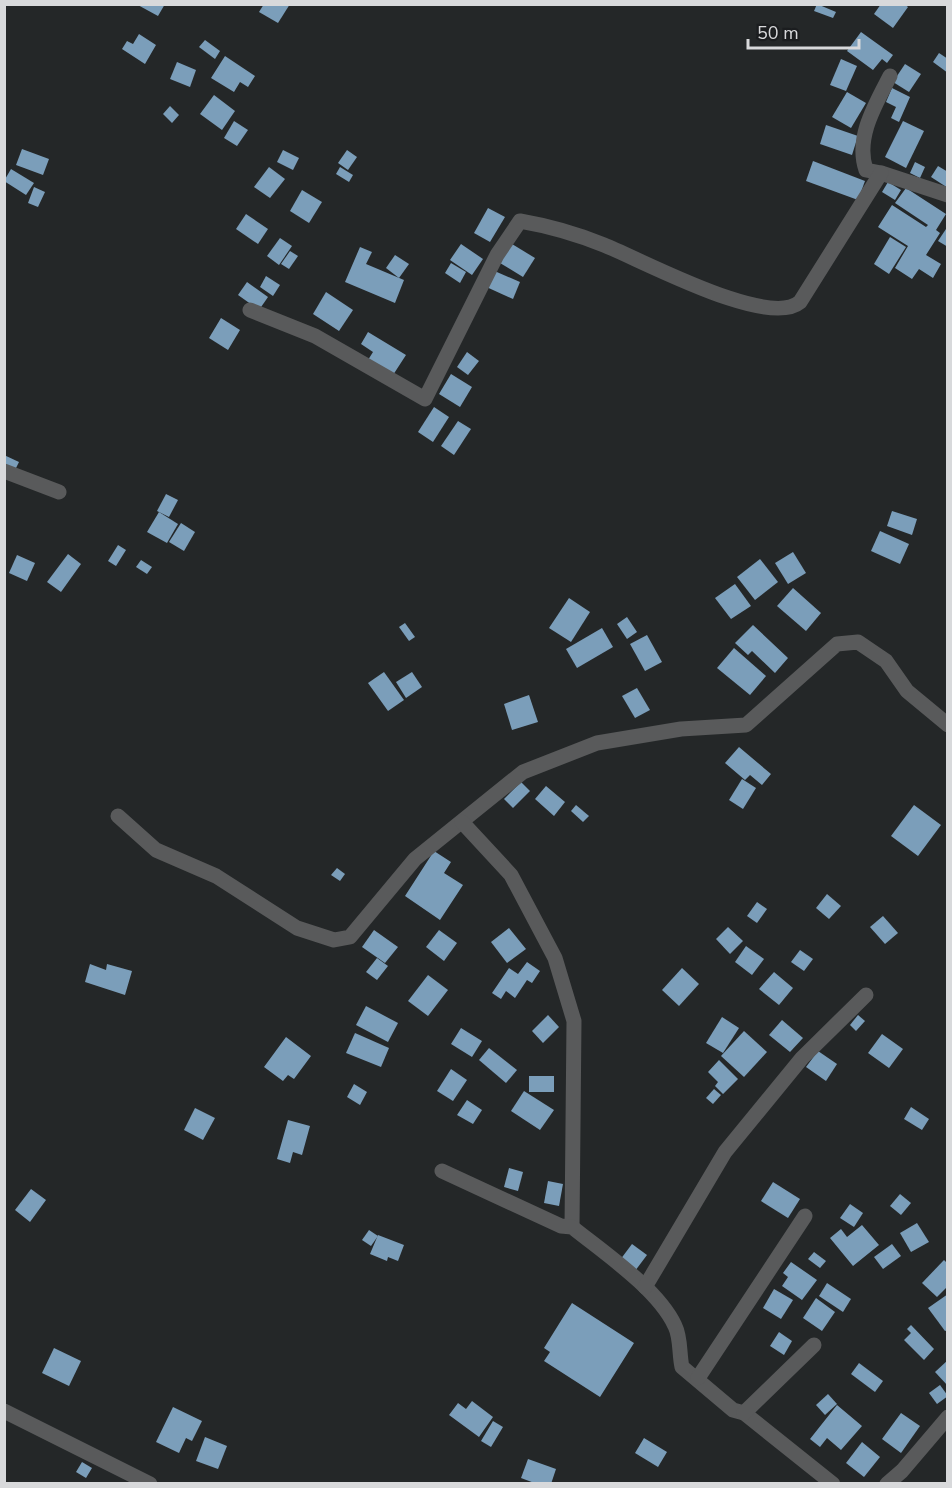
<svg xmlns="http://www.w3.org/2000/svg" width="952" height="1488" viewBox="0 0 952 1488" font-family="'Nunito Sans',sans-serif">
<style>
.building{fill:#7b9eba}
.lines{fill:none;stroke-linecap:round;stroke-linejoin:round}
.street{stroke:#595a5b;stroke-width:15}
</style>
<rect width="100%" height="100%" fill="#242728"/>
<!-- building -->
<g class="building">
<polygon points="136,4 165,4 158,16"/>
<polygon points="264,4 290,4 278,23 259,12"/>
<polygon points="817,4 836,12 833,18 814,11"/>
<polygon points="881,4 904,4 908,7 893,28 874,14"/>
<polygon points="861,32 893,55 887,63 882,59 873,70 847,51"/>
<polygon points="139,34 156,45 145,64 122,49 127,41 133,44"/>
<polygon points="205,40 220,51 215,59 199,47"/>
<polygon points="939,53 948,59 948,73 933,62"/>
<polygon points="225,56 255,76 248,87 240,82 234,92 211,78"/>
<polygon points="841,59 857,66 846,91 830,85"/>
<polygon points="177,62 196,70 190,87 170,79"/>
<polygon points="905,64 921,74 909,92 893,82"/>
<polygon points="892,88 910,97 899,122 891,118 896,107 886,102"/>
<polygon points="847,92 866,103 851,128 832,117"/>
<polygon points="214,95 235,111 222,130 200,114"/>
<polygon points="170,106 179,115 172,123 163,114"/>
<polygon points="234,121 248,130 237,146 224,138"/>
<polygon points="903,121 924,131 906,168 885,157"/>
<polygon points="826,125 858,136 852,155 820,144"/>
<polygon points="22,149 49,159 43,175 16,165"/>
<polygon points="283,150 299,158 293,170 277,162"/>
<polygon points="347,150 357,157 348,170 338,163"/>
<polygon points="813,161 865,181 858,200 806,181"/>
<polygon points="915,162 925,167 920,178 910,173"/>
<polygon points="938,166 948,172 948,188 931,177"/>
<polygon points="269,167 285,179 270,198 254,187"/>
<polygon points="340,167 353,175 349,182 336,174"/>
<polygon points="11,169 34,183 26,195 4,181"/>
<polygon points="888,182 901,190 895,200 882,192"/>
<polygon points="34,187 45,192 38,207 28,203"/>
<polygon points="906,188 946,214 936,230 940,233 926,255 941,264 933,278 919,269 912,279 895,268 908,246 878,227 892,205 926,227 928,225 895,203"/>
<polygon points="302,190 322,202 309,223 290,211"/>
<polygon points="488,208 505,217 490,242 474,233"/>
<polygon points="246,214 268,229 258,244 236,229"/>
<polygon points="948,226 948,247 938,241"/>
<polygon points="890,237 906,247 889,274 874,264"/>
<polygon points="280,238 292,246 279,265 267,256"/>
<polygon points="461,244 483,259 472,275 450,260"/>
<polygon points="512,244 535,258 523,277 500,263"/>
<polygon points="360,247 372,252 366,264 404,280 395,303 345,282"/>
<polygon points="290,251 298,256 289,269 281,264"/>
<polygon points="395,255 409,264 399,278 386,268"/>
<polygon points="451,263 466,272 460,283 445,273"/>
<polygon points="490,269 520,282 513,299 482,285"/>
<polygon points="266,276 280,285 273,296 260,287"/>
<polygon points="247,282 268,297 259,310 238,295"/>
<polygon points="326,292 353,310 339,331 313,314"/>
<polygon points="221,318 240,330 228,350 209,338"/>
<polygon points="368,332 406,355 393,375 368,360 373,352 361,344"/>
<polygon points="467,352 479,361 468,375 457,367"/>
<polygon points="451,374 472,387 460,407 439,394"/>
<polygon points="434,407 449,417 433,442 418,432"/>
<polygon points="458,421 471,429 454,455 441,446"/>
<polygon points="4,455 19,462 15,470 4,464"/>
<polygon points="166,494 178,500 169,517 157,511"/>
<polygon points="892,511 917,519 912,535 887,526"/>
<polygon points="159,512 178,524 167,543 147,532"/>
<polygon points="181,523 195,532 184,551 169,542"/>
<polygon points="880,531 909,544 900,564 871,551"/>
<polygon points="118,545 126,550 116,566 108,561"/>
<polygon points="793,552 806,573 788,584 775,563"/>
<polygon points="68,554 81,564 61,592 47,582"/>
<polygon points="17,555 35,563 27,581 9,573"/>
<polygon points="760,559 778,582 755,600 737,577"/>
<polygon points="141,560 152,567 147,574 136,567"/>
<polygon points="735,584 751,606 731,619 715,598"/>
<polygon points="793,588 821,613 806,631 777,606"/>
<polygon points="569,598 590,612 571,642 549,628"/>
<polygon points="627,617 637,632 627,639 617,624"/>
<polygon points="405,623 415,637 409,641 399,627"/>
<polygon points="753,625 788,658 775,673 752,651 748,655 735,643"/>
<polygon points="602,628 613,647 577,668 566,649"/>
<polygon points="647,635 662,662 645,671 630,644"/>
<polygon points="734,648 766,676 750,695 717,668"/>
<polygon points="384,672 404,700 388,711 368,683"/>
<polygon points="412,672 422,687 406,698 396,682"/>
<polygon points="637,688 650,710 635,718 622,696"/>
<polygon points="529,695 538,722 512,730 504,704"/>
<polygon points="739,747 771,774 762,785 750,775 745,780 725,763"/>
<polygon points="742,779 756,788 743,809 729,800"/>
<polygon points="521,782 530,791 513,808 504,799"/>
<polygon points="546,786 565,802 554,816 535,799"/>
<polygon points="576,805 589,816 583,822 571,811"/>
<polygon points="914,805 941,825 918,856 891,836"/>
<polygon points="434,851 451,862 444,873 463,885 440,920 405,896"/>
<polygon points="337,868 345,874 340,881 331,875"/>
<polygon points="827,894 841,906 829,919 816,908"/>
<polygon points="757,902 767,909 757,923 747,916"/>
<polygon points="883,916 898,933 885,944 870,927"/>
<polygon points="728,927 743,941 730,954 716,939"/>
<polygon points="509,928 526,949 507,963 491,942"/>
<polygon points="374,930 398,947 385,963 362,947"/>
<polygon points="439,930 457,943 444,961 426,947"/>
<polygon points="746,946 764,959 752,975 735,962"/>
<polygon points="800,950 813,959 804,971 791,962"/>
<polygon points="377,958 388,966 377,980 366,972"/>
<polygon points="527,962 540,971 532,983 527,980 515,998 506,991 501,999 492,993 509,968 518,974"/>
<polygon points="90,964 106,970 107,964 132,971 125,995 85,982"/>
<polygon points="682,968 699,984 679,1006 662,990"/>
<polygon points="774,972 793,988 779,1005 759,989"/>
<polygon points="428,975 448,990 428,1016 408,1001"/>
<polygon points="366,1006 398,1023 388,1042 356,1025"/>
<polygon points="548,1015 559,1027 543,1043 532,1031"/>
<polygon points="858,1015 865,1021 856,1031 850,1025"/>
<polygon points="722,1017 739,1028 723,1053 706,1043"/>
<polygon points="782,1020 803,1038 790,1052 769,1035"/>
<polygon points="461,1028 482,1041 472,1057 451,1044"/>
<polygon points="744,1031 767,1052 744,1077 721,1056"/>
<polygon points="355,1033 389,1048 381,1067 346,1053"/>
<polygon points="882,1034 903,1049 889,1068 868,1053"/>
<polygon points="286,1037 311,1056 294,1079 288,1075 283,1081 264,1067"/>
<polygon points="489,1048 517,1070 506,1083 479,1060"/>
<polygon points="818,1051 837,1064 826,1081 806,1067"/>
<polygon points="719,1060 738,1079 723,1094 715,1086 718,1082 708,1072"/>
<polygon points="451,1069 467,1080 453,1101 437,1091"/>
<rect x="529" y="1076" width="25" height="16"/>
<polygon points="354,1084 367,1092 360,1105 347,1097"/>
<polygon points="714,1089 721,1095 713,1104 706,1098"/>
<polygon points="524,1091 554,1110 540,1130 511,1111"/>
<polygon points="467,1100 482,1110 473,1124 457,1115"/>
<polygon points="911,1107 929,1119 922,1130 904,1119"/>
<polygon points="195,1108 215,1118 203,1140 184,1130"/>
<polygon points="288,1120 310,1126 302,1155 293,1152 290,1163 277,1159"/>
<polygon points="509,1168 523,1172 518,1191 504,1187"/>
<polygon points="548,1181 563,1184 559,1206 544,1203"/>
<polygon points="773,1182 800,1199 788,1218 761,1201"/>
<polygon points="31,1189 46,1200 30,1222 15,1210"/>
<polygon points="900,1194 911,1203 901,1215 890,1206"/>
<polygon points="850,1204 863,1213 854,1227 840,1218"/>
<polygon points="917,1223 929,1242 911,1252 900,1233"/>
<polygon points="862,1225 879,1245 853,1266 830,1238 841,1229 847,1237"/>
<polygon points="369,1230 378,1236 371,1246 362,1240"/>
<polygon points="378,1235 404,1245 398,1261 388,1257 387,1261 370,1254"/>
<polygon points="632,1244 647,1255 635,1271 620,1260"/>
<polygon points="892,1244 901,1256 883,1269 874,1257"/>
<polygon points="814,1252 826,1261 820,1268 808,1259"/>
<polygon points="944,1260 948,1264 948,1286 937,1297 922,1283"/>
<polygon points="791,1262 817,1280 802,1300 782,1286 788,1277 783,1273"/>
<polygon points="827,1283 851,1299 843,1312 819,1296"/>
<polygon points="774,1289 793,1300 781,1319 763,1308"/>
<polygon points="948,1294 948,1330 945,1331 928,1308"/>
<polygon points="816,1298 835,1312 822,1331 803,1318"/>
<polygon points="572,1303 634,1343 600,1397 544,1361 550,1352 544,1348"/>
<polygon points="911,1325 934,1349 924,1360 904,1340 911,1333 907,1329"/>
<polygon points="779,1332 792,1341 784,1355 770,1346"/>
<polygon points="54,1348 81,1361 69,1386 42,1373"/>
<polygon points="948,1360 948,1386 935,1372"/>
<polygon points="859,1363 883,1381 875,1392 851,1374"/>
<polygon points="940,1385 948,1396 937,1404 929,1393"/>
<polygon points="828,1394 837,1404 825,1415 816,1405"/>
<polygon points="472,1401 493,1417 479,1437 449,1415 458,1403 466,1409"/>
<polygon points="837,1405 862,1426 841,1450 827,1438 820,1447 810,1439"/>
<polygon points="173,1407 202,1421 192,1441 186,1438 179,1453 156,1442"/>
<polygon points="901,1413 920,1426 901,1453 882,1439"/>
<polygon points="493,1421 503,1427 491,1447 481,1441"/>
<polygon points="205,1437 227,1446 218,1469 196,1461"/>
<polygon points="644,1438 667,1452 658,1467 635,1453"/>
<polygon points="862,1442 880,1457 864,1477 846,1463"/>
<polygon points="528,1459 556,1469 551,1484 537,1484 521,1478"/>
<polygon points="82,1462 92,1468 86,1478 76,1472"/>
</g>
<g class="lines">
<!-- street -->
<g class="street">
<path d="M890,76C875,105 855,138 866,170L881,173L948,195"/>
<path d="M250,310L315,336L425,399L497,255L520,221C549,226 577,234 604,245C642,260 768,329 800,302L881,173"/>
<polyline points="4,471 59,492"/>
<polyline points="118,816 156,850 216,876 297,928 334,940 350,937 415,859 523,772 597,743 681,729 746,725 837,644 858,642 886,661 907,691 948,725"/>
<polyline points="462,822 511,875 555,958 574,1021 572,1227"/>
<path d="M442,1171L561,1226L572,1227C603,1252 658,1289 675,1326C681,1338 679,1354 682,1367L733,1410L744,1413L833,1484"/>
<polyline points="645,1287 725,1152 802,1058 866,995"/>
<polyline points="698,1378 805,1216"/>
<polyline points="4,1411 150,1484"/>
<polyline points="744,1413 814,1345"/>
<polyline points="887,1484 902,1471 948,1417"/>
</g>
</g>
<!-- border -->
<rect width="952" height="1488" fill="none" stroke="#d8d9db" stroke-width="12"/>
<!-- scale -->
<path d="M748 39v9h111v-9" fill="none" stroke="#d8d9db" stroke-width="3"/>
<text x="757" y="39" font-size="18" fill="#d8d9db" stroke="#1b1d1f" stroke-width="4.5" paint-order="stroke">50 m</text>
</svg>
